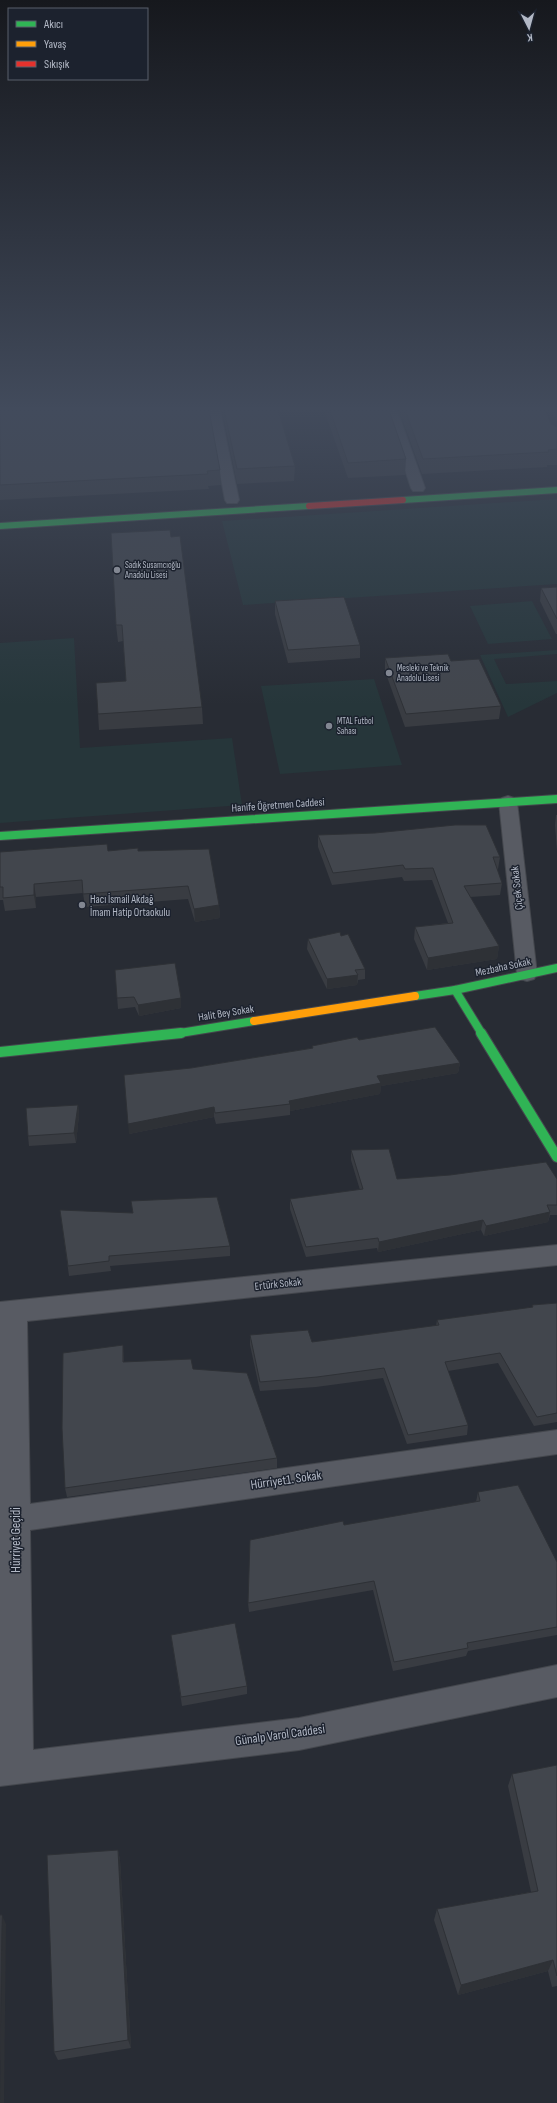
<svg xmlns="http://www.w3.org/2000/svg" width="557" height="2103" viewBox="0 0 557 2103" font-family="'Sofia Sans Condensed',sans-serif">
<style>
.green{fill:#26363a}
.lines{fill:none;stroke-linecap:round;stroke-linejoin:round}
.street-casing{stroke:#44474d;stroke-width:2}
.fast-far2-casing{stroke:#44474d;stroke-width:8}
.fast-far1-casing{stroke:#44474d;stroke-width:10}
.fast-casing{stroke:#44474d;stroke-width:12}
.slow-casing{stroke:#44474d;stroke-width:10}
.jam-casing{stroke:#44474d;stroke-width:8}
.street{fill:#585b63;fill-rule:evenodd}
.fast-far2{stroke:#30b455;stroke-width:6}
.fast-far1{stroke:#30b455;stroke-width:8}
.fast{stroke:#30b455;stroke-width:10}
.slow{stroke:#ff9f0a;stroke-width:8}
.jam{stroke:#e5322d;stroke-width:6}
.wall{fill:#393c42}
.shaded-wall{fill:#2e3136}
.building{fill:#42464d;stroke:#2e3136}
.poi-dot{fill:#828792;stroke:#1c222e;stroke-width:1.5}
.labels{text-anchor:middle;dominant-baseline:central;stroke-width:3;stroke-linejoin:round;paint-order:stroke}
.far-poi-label{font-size:9px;fill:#b2b8c5;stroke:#1c222e;text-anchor:start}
.street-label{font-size:11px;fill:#b2b8c5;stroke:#1c222e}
.poi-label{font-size:11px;fill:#b2b8c5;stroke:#1c222e;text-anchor:start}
.near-street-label{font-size:13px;fill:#b2b8c5;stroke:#1c222e}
</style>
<rect width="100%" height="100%" fill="#282c34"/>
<!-- green -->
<g class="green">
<polygon points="557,499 557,584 243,605 222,521"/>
<polygon points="532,601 552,639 488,644 470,606"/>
<polygon points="74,638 80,748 232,738 242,805 0,823 0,643"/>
<polygon points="557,650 557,654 494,659 506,684 557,681 557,693 508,717 480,655"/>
<polygon points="374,679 402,765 280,774 261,686"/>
</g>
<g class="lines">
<defs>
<g id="street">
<polygon points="208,410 220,410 239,500 237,503 227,503 225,500"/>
<polygon points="385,410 397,410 425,488 423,491 413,491 411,488"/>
<polygon points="508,796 514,798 517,802 537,974 534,979 527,981 520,979 517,974 499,802 502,798"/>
<polygon points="557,1245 557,1265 27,1321 30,1504 557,1430 557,1454 30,1530 33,1750 299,1718 557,1665 557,1697 299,1750 0,1786 0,1302"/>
</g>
<g id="fast-far2">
<polyline points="403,500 557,490"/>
<polyline points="0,526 309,506"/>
</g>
<g id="fast-far1">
<polyline points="0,836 557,799"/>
<polyline points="455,990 482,1034"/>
<polyline points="415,996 455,990 557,968"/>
<polyline points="174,1034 254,1021"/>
</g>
<g id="fast">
<polyline points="481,1033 557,1157"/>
<polyline points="0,1052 181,1033"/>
</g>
<polyline id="slow" points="254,1021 415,996"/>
<polyline id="jam" points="309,506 403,500"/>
</defs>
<!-- street casing -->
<use href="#street" class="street-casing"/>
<!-- fast-far2 casing -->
<use href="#fast-far2" class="fast-far2-casing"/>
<!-- fast-far1 casing -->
<use href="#fast-far1" class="fast-far1-casing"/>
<!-- fast casing -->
<use href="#fast" class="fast-casing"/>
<!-- slow casing -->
<use href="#slow" class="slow-casing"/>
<!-- jam casing -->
<use href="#jam" class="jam-casing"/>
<!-- street -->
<use href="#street" class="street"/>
<!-- fast-far2 -->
<use href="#fast-far2" class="fast-far2"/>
<!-- fast-far1 -->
<use href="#fast-far1" class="fast-far1"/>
<!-- fast -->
<use href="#fast" class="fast"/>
<!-- slow -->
<use href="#slow" class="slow"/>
<!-- jam -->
<use href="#jam" class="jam"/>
</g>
<!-- wall -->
<g class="wall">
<polygon points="0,410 220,470 221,485 208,486 209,489 0,500"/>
<polygon points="222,410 278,410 295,466 294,481 237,484"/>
<polygon points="324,410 389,410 406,459 405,475 348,478"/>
<polygon points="399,410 545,410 551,424 557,427 557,465 547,465 547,467 422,474"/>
<polygon points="552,410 557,410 557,421"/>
<polygon points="171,537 202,707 203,724 99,730 98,714 126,681 123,641 118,642 116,625"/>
<polygon points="557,587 557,634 556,634 540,601 541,588"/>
<polygon points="275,601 360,645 360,658 288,663 275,614"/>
<polygon points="385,658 451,661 501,706 499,719 405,727 385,671"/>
<polygon points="556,815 557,815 557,851 555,825"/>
<polygon points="318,835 500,857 498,869 497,869 502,883 500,895 470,897 499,946 497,959 427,970 414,939 415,927 448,923 432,880 404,881 402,877 332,885 318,847"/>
<polygon points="138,851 219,905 220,918 195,922 188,899 85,907 83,893 36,897 36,908 5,911 3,900 0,900 0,852"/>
<polygon points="341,936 365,969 365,979 358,980 357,985 327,989 307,949 308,939"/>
<polygon points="115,970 181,1008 139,1016 135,1007 118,1009"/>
<polygon points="359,1040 460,1063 458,1073 381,1086 380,1094 290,1111 290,1115 216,1124 214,1117 129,1134 191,1068 312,1048 312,1046"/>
<polygon points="78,1105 79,1115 76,1143 29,1146 28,1136"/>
<polygon points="351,1150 397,1179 557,1179 557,1215 550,1215 548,1222 484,1236 481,1230 378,1252 377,1248 306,1257 290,1209 290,1199 360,1190 351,1160"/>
<polygon points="60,1210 230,1246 230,1256 110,1266 111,1271 69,1276"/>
<polygon points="557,1303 557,1422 534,1426 498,1363 448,1371 468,1425 467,1435 407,1444 383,1378 316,1387 260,1391 250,1345 250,1335 312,1342 436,1326 437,1320 532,1308 532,1305"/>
<polygon points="123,1345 124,1362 193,1369 277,1458 277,1468 67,1497 65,1488"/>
<polygon points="478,1492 557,1562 557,1635 468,1651 466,1656 393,1671 373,1590 249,1612 248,1603 476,1502"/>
<polygon points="171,1635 247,1686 247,1694 182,1706"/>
<polygon points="557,1765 557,1986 552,1987 548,1971 458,1995 434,1920 437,1909 531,1892 508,1786 512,1774"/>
<polygon points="118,1850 120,1860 131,2048 58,2060 54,2052"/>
</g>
<!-- shaded-wall -->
<g class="shaded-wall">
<polygon points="34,884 36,897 36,908 34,895"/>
<polygon points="219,905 220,918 195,922 194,909"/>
<polygon points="499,946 497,959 427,970 428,958"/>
<polygon points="358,975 357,985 327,989 327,979"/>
<polygon points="181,998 181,1008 139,1016 138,1005"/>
<polygon points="460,1063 458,1073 381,1086 380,1094 290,1111 290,1104 289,1101 377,1076"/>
<polygon points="78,1105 79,1115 76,1143 74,1133"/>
<polygon points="214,1107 214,1117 129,1134 128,1124"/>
<polygon points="550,1212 548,1222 484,1236 486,1226"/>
<polygon points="483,1220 481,1230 378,1252 379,1242"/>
<polygon points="118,1850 120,1860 131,2048 128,2040"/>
<polygon points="2,1915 6,1924 4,2103 0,2103"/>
<polygon points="553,1960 548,1971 458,1995 461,1985"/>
</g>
<!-- building -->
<g class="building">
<polygon points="0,410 209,410 220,470 207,471 208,474 0,485"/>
<polygon points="224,410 278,410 295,466 237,469"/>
<polygon points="330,410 389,410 406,459 348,463"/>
<polygon points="405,410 545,410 551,424 557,427 557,449 548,450 549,452 423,459"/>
<polygon points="170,530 171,537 180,536 202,707 98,714 96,683 126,681 122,625 116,625 111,533"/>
<polygon points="557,587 557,619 541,588"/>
<polygon points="344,597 360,645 288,650 275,601"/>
<polygon points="448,654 451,661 479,659 501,706 406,714 385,658"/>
<polygon points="455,825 486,825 500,857 493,857 502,883 464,886 499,946 428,958 415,927 453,923 433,868 405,869 403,865 333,873 318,835 375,833"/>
<polygon points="107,844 108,851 138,848 138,851 209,849 219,905 194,909 188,886 83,894 82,880 34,884 34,895 3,898 3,887 0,887 0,852"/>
<polygon points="340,932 341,936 348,934 365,969 355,970 358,975 327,979 308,939"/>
<polygon points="175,963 181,998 138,1005 134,997 117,998 115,970"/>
<polygon points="435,1027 460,1063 377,1076 381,1083 289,1101 290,1104 215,1113 214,1107 128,1124 124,1075 191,1068 313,1048 312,1046 357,1037 359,1040"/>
<polygon points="78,1105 74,1133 28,1136 26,1108"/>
<polygon points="389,1149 397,1179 450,1175 546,1162 557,1179 557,1205 547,1205 550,1212 486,1226 483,1220 379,1242 378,1238 306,1247 290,1199 363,1189 351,1150"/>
<polygon points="217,1197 230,1246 109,1256 109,1261 68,1266 60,1210 133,1213 131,1201"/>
<polygon points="557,1303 557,1413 537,1417 500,1353 445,1362 468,1425 408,1435 384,1368 317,1377 260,1382 250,1335 308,1330 312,1342 439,1325 437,1320 533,1307 532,1305"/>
<polygon points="123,1345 123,1362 191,1359 193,1369 247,1373 277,1458 65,1488 62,1428 63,1353"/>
<polygon points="518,1485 557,1562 557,1627 467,1643 468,1648 394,1662 374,1581 248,1603 250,1540 343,1521 344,1525 480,1501 478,1492"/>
<polygon points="235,1623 247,1686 181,1697 171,1635"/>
<polygon points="557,1765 557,1976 553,1960 461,1985 437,1909 538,1891 512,1774"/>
<polygon points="118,1850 128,2040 54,2052 47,1855"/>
<polygon points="0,1915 2,1915 0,2060"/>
</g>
<!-- sky -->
<linearGradient id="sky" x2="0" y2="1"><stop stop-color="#16181d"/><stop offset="0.58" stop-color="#424b5c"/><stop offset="1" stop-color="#424b5c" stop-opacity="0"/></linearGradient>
<rect width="557" height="705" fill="url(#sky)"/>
<!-- markers -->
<g class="poi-dot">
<circle cx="117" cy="570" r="4"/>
<circle cx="389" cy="673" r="4"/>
<circle cx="329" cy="726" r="4"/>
<circle cx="82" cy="905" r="4"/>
</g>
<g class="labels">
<!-- far-poi labels -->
<g class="far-poi-label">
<text x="125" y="565">Sadık Susamcıoğlu<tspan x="125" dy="10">Anadolu Lisesi</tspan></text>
<text x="397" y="668">Mesleki ve Teknik<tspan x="397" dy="10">Anadolu Lisesi</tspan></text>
<text x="337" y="721">MTAL Futbol<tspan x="337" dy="10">Sahası</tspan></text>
</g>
<!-- street labels -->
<g class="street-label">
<text transform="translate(278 805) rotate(-4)">Hanife Öğretmen Caddesi</text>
<text transform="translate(517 888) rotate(-96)">Çiçek Sokak</text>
<text transform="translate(503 967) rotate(-12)">Mezbaha Sokak</text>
<text transform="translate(226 1013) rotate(-9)">Halit Bey Sokak</text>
<text transform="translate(278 1284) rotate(-6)">Ertürk Sokak</text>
</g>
<!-- poi labels -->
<g class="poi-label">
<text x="90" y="899">Hacı İsmail Akdağ<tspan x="90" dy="13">İmam Hatip Ortaokulu</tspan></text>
</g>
<!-- near-street labels -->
<g class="near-street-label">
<text transform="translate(286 1480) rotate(-8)">Hürriyet1. Sokak</text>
<text transform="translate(16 1540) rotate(-90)">Hürriyet Geçidi</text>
<text transform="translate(280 1735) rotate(-8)">Günalp Varol Caddesi</text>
</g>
</g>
<!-- legend -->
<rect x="8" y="8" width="140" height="72" fill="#1c222e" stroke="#585e6a"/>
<rect x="16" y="21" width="20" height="6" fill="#30b455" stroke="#585e6a"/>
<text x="44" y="28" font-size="12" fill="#b2b8c5">Akıcı</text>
<rect x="16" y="41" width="20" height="6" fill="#ff9f0a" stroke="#585e6a"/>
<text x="44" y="48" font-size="12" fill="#b2b8c5">Yavaş</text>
<rect x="16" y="61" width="20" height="6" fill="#e5322d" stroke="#585e6a"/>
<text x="44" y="68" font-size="12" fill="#b2b8c5">Sıkışık</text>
<!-- north arrow -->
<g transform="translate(529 28) rotate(174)" stroke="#1c222e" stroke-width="3" paint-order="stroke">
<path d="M0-3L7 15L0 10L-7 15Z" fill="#b2b8c5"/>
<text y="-6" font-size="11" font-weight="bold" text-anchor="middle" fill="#b2b8c5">K</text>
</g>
</svg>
